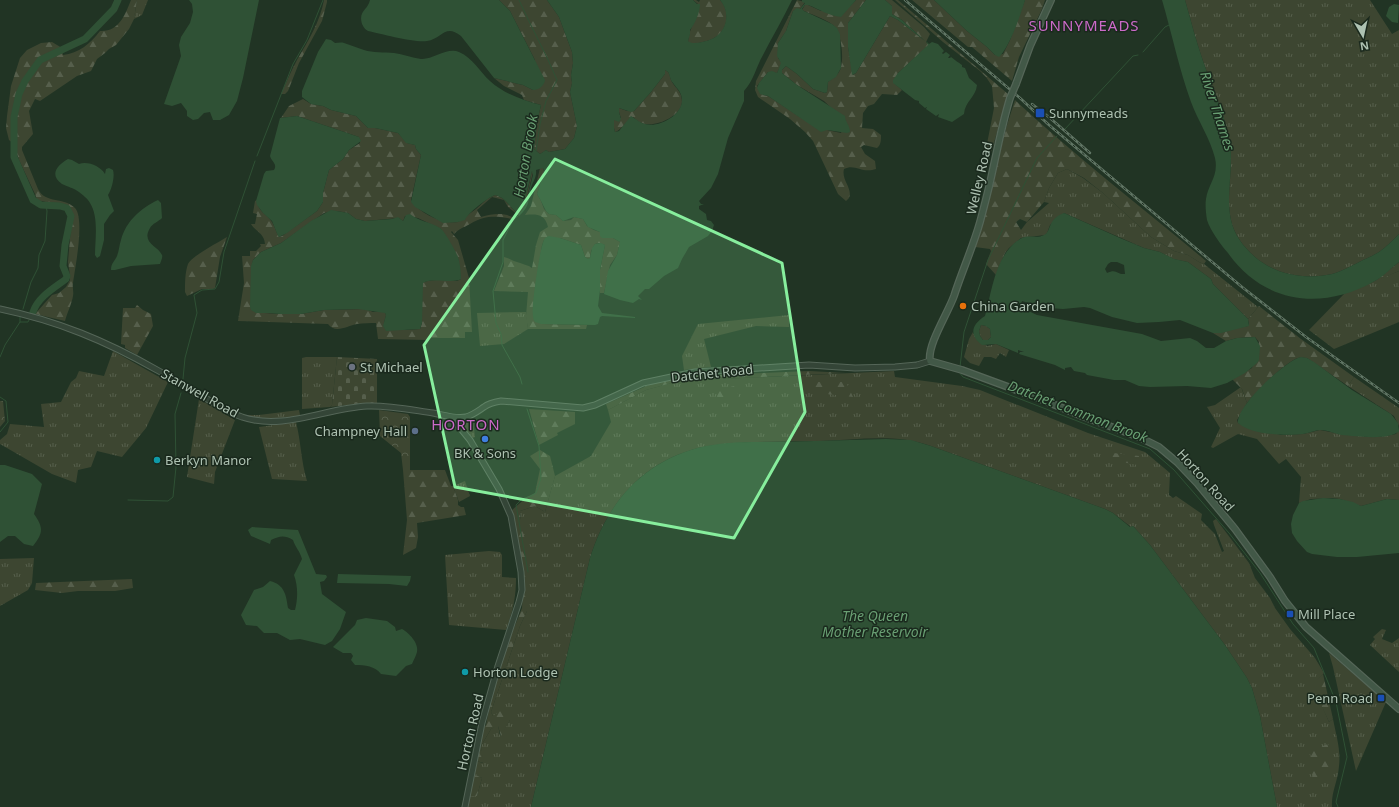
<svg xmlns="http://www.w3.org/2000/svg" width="1399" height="807" viewBox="0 0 1399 807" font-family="'Noto Sans',sans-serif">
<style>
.grass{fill:url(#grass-tufts)}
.forest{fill:url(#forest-firs);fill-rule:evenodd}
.cemetery{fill:url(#cemetery-stones)}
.park{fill:url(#park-crowns)}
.water{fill:#2f5135;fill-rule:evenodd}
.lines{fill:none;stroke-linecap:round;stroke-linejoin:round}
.stream{stroke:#2f5135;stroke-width:1}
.river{stroke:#2f5135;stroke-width:7}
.tertiary-casing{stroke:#556658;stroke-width:7}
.secondary-casing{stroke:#556658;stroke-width:8}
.tertiary{stroke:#344537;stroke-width:5}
.secondary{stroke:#425847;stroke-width:5.5}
.rail-casing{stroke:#617665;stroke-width:2.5}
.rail{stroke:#1a291d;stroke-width:1;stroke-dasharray:3;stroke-linecap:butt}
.secondary-bridge-casing{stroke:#556658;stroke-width:8;stroke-linecap:butt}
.secondary-bridge{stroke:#425847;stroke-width:5.5}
.marked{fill:#87ee9d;fill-opacity:0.2;stroke:#87ee9d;stroke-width:3;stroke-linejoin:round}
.transit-dot{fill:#1a4fb4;stroke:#1a291d;stroke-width:1.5}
.food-dot{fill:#e8710a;stroke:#1a291d;stroke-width:1.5}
.worship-dot{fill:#6b7280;stroke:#1a291d;stroke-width:1.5}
.service-dot{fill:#5c6f8a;stroke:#1a291d;stroke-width:1.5}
.shop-dot{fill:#3f7fe0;stroke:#1a291d;stroke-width:1.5}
.culture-dot{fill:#0f9aa8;stroke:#1a291d;stroke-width:1.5}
.labels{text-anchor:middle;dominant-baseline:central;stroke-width:3;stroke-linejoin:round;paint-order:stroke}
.poi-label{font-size:13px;fill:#aec2b2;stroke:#1a291d;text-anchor:start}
.street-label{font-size:13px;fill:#aec2b2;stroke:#1a291d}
.water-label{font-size:14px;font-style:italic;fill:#699f73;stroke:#1a291d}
.quarter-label{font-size:15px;letter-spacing:1px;fill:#cc6ac9;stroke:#1a291d}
</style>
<defs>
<pattern id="grass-tufts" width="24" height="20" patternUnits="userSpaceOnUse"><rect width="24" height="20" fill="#3d4631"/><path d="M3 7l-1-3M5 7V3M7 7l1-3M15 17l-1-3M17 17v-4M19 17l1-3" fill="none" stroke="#565f4c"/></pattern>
<pattern id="forest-firs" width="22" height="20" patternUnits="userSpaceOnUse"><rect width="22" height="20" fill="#3d4631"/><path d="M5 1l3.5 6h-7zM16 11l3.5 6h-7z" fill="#565f4c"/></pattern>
<pattern id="cemetery-stones" width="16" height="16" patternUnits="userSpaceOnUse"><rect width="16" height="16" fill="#3d4631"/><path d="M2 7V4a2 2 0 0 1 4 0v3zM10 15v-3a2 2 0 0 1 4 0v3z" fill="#565f4c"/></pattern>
<pattern id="park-crowns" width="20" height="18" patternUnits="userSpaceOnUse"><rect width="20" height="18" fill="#3d4631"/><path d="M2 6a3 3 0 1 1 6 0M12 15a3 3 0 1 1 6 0" fill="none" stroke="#565f4c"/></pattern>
</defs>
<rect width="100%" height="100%" fill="#213424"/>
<!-- grass -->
<g class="grass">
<polygon points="137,0 148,0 142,15 134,19"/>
<path d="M1185,0H1370L1392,34L1399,30V234C1393,240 1386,247 1379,252C1374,255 1368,258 1363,260C1353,265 1343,271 1332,274C1305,280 1276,275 1255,257C1244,247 1234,235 1231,220C1225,193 1235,165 1229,138C1224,112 1212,87 1203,61C1196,41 1191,21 1185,0Z"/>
<polygon points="1067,169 1083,178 1103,193 1151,237 1174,251 1188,255 1199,262 1204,264 1258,307 1248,319 1213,284 1211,279 1188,262 1173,259 1160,252 1144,248 1064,213 1050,225 1047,233 1045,235 1021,238 1021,230 1027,222 1049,203 1044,202 1049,188 1058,173"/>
<polygon points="1399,271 1399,322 1334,349 1309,330 1345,293"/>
<polygon points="526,312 528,329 504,344 480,346 477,313"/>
<polygon points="789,315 789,327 756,326 704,339 711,367 684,370 682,356 698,324"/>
<polygon points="981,325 986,326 990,329 991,337 988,340 983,340 980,336 979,331"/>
<polygon points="973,332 973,333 987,346 996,344 1009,350 1006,357 1000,353 996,359 991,357 984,357 979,366 970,363 964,357 969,339"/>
<polygon points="113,351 168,382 146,428 122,457 97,451 91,467 78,470 76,483 52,474 0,444 0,440 7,434 10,424 44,427 41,404 61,402 71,382 76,378 79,371 104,376"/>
<polygon points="306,357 337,357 332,405 330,407 302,409 302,358"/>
<path d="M894,371L895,377L962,386L980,390L1088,433L1145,452L1170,473L1169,495L1173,498L1176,496L1202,514L1201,520L1215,534L1222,552L1224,551L1214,525L1213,521L1216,519L1249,563L1255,578L1270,598L1275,608L1290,629L1315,658L1324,673L1313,685L1329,722L1333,719C1336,735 1341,750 1339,766C1338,781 1331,792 1332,807H1277L1260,716L1252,688L1247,678L1225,645L1150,545L1133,526L1131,527L1113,513L1105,509L931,446C896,433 856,440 820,441C785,442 743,440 708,446C647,457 608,500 590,558L531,807H468L470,796H477L482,778L474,774L476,761L483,763L481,746L491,729L498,725L500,736L510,720L493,716L491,712L520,626L527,611L520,511L535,506L545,512L555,476L591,456L611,422L608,410L646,390L679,381Z"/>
<polygon points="1354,377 1399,408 1399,426 1394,416 1391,414 1348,386"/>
<polygon points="1241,387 1247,403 1237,420 1238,423 1281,435 1303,434 1320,430 1341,434 1371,437 1385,436 1396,434 1399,429 1399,500 1387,499 1361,506 1340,499 1332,498 1311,499 1299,503 1301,477 1286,459 1279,464 1257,439 1238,434 1213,448 1211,447 1220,428 1207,407 1215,405"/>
<polygon points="199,399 235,420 215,472 214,484 187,477"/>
<path d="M299,410L300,415L299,416C276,419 264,421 242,415H259Z"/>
<polygon points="471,418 473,419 475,437 473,438 462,424 464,420"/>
<path d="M296,422C301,442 301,461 307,481L272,479L259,427Z"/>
<polygon points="465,481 470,496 459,502 453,486"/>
<path d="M489,551L500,552L502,555V577L516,578C516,597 513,612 506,630L449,625L445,555Z"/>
<polygon points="34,558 32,583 28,590 0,606 0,559"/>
<polygon points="1382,629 1386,630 1382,639 1392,643 1399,638 1399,672 1370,645 1375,639 1373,637"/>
<polygon points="1329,653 1386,702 1356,771 1333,667"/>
</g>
<!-- forest -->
<g class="forest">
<path d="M131,0H137L134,19L129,29L116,45L109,49L105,53L97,59L91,71L77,76L40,101L35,99L29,111L33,134L22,147V150L38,189C45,204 65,197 75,208C85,219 75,268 73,283C72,287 74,292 73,296C72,303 67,313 65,321L35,314L52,295L59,293L66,287L70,280V276L68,262L72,214L69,208L66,206L41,201L37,200L35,194L19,160L13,143L9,140L6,128L7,116L11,86L20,58L27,50L41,43L52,42L62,48L63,55C79,53 90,44 100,31C119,32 125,15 131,0Z"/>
<path d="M324,0H327V2L322,21L299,63L288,91L285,94H281C286,83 291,71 297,60C308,41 320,22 324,0Z"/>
<polygon points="499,0 547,0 559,17 572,52 573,63 571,75 572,83 570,92 577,126 574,138 565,149 549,152 546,150 540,154 534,149 537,122 541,105 524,100 522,95 504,86 494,78 523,85 533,90 535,60 510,11"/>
<path d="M693,0H696L699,2L700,0H720C731,11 728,31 714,38C707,42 696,44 689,43L688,41C689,37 689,33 691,29C695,20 696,14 698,4Z"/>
<path d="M797,0L805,2L800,9L793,11L786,31L778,43V58L782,63L777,73L768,72L757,86L763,95L768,96L803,119L827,130L841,133L846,122L824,101L797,85L782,73V70L786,66L797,74L813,89L825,93L827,92L828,82C832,78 836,77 839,72C845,63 842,32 833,25C824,18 812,15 802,10L805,5H808L821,11L850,6L856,0H866L848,23V47L853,75L856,73L890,16L898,20L925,41L902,20L892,14V6L885,0H892L924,27L930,34L926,42L929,45L898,73L895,84L902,90L897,95L882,94L874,104L868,106L863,113L862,128L873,129L881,135C881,140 881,145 877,148L864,145L861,147L865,154L875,161L876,169C862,174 855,163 844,169C841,180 853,188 849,198L846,201L838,194L813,141L805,132L790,119L758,97L755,90L756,81Z"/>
<polygon points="895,0 898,0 1008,94 987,167 986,149 994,108 992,86 986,77 980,71 943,42"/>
<polygon points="912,0 934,0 967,31 987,47 995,55 1003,54 1010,40 1025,0 1045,0 1042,9 1019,57 1012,81 972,47 968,47"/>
<path d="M665,70L668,72C670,75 670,77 671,80C675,89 682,90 682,102C681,116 658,126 646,124C641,124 636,120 633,117C627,121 620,131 615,132L614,128V120L621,118L619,112V108L627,111H634L651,92L665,74Z"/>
<path d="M303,99L311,104L323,106L331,110L356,116L368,128H375L398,133L407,143L415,145L416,149L421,155L411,200C420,214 442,224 458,222L476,209L487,199L495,195C506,198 508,205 516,212L528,189L532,171L533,172L525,206L518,215L508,207L504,200L492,197L477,210L481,217C493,214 503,212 514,218L513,219C495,216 486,215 470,224C463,228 460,228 454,234L452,231L451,232L458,240L469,278L472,332H465V338H429L428,340L378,339L376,323C370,323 363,323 357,324C347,326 335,334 328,324L238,321L244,283L242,256H250V251H256L261,246L260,244H265C264,233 256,232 251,224H255L257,214L253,213L255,201L257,200C257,211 267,214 272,222C275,227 276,232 279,237L282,236L317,211L323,202V193L329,170L343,159L349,150L360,143L359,137L303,118L297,116L281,118L289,106ZM337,211L348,213L356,219L365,221L399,218L403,221L405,216L418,218L441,229L458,258L461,279L457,281C449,279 428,279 422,283V323L420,329L406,330L384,323L386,315L385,313L383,311L373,312L366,309L324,310L301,314H280L264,313L251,274L253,260L261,252L281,243L324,213Z"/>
<path d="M1015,100C1076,157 1142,207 1206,261L1204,264L1199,262L1188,255L1174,251L1151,237L1103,193L1084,178L1067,169L1058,173L1049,188L1044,202L1027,222L1020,219L1016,222L1021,230V238L1009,248L1005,253L996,275L986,264L991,251L990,249L975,247L1007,125Z"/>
<path d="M540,168H543L544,171L537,194L541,201L544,209L549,214L556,215L563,221L571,220L574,217L583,219L587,226L594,230L600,232L605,237L613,238L620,242L617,255L610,265L604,293H600V270L605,245L599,243L595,244L591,251L590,258L588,259L585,257L581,245L560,238L544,240L542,245L536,284L541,324L587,325L586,329H528L526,316L528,292L494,291L504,266V257C509,258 512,261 517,262C522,264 528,265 532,268L536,245L540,232L548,227C545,214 537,214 525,215L531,206Z"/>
<path d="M227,237L220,257L215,288L213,289H202L187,296L185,292C185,284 185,272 188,264C192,256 219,242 227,237Z"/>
<polygon points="1399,262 1399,271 1374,282"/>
<polygon points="137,305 143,310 151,314 153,326 137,355 125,348 125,345 121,344 123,308 135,308"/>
<path d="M1259,306L1301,339L1354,377L1348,386L1307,358C1304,358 1301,357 1298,358C1285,362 1256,392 1247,403L1242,389L1232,379L1252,368L1259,342L1255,337L1237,338L1226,341L1213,333L1248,326L1249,324L1248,319Z"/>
<polygon points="809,371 846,373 679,381 646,390 608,410 606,404 651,384 690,376"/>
<polygon points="815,382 846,382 853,397 810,392"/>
<polygon points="735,386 739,397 718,401 716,390"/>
<polygon points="529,409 575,412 575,424 557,433 558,435 539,445"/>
<polygon points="540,450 550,456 555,476 545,512 535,506 520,511 520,515 530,566 527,611 520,626 491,712 493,716 500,711 508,713 510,720 501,736 498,726 491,729 481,746 484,763 476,761 481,730 486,725 491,699 504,653 522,608 524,576 512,510 527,497 535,493 540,469 530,456"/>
<polygon points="1105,452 1139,456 1138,465 1105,459"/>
<polygon points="403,470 445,470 451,486 453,486 458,500 458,505 461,507 464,507 466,515 417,523 418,537 416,548 403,555 407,520"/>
<polygon points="132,579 133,588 115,591 78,591 62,593 35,590 36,583"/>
<polygon points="1323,674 1333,719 1329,722 1312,685"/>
<polygon points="1328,744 1329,769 1313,783 1310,751"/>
<polygon points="474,774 482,778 477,796 470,796"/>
</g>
<!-- cemetery -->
<polygon class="cemetery" points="337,357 377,359 377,404 365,403 330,407 332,405"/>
<!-- park -->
<g class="park">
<polygon points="0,401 3,401 5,421 0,427"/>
<polygon points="379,410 408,414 410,417 410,470 403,470 401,453 380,436"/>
</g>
<!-- water -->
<g class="water">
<polygon points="189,0 259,0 243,78 237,101 229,115 220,120 213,120 210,112 204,113 198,119 193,120 187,116 187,111 181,103 172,106 164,104 181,56 179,45 181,37 190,23 193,12 192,4"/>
<path d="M370,0H499L510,11L545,80C544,86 539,90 533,90L523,85L494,78L461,36C445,23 442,39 427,41C415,43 382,34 368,31C365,29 364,28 362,24C358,11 368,10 370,0Z"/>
<path d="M547,0H693L697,4H700C700,12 695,24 690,30V34L688,41C691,44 697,43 702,42C706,41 710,40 714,38C728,30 730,11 720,0H792C783,19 772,37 763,55C756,67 754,80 744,91V101L728,138L718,174L711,188L699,201L701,204H704L699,206V209L706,214L707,220L711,221L714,225L712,231L708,236L689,247L682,259L678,268L664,276L649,289H645L638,296L642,300L639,299L633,303L620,300L604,294L608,271L617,255L620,242L613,238H602L600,236V232L588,227L583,219L574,217L563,221L556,215L549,214L546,211L541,201L537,194L544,171L543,168L536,170C537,177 533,181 531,188C528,201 530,206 519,216L518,215L525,206L533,175L532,171L524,204L520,211L516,212C508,205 506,198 495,195C487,198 468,213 465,220L458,222L443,223L415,207L411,202L421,155L416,149L415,145L406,143L398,133L375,128H368L356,116L331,110L323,106L311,104L302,97V91L318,52L326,39L331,40L335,43C338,43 341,42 344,43C351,45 357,48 364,50C373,53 384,52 394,53C403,54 412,58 421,59C433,60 447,47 459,52C473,58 479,71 490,81C504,94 523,100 541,105L537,122L534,149L540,154L546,150L549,152L565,149L574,138L577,126L570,92L572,83L571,75L573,63L572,52L559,17ZM665,70L668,72C670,75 670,80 673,83C677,89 681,91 682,99C683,115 659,128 645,124C640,123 636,119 631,116L619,131L615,132L614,128V120L619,122L621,119L619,112V108L631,112L634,111L651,92L665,74Z"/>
<path d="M802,0H856L841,17C829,16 819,9 808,5H805L802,9L804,11L832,24L837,28L840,34L841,68L836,77L828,82L827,92L825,93L813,89L797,74L786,66L782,70V73L797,85L845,116C845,122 850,125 850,132L847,133L827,130L821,132L768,96L760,94L757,88L759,83L768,72L772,71L777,73L781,63L777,56L778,43L786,31L793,11L797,8L800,9L805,3L802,2Z"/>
<polygon points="866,0 885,0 892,6 892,14 902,20 925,41 898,20 890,16 856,73 852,75 848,47 848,23"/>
<path d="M934,0H1025C1021,14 1009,48 999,57L995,55L987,47L967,31Z"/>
<path d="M1162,0H1185C1191,21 1196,41 1203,61C1212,87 1224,112 1229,138C1235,165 1225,193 1231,220C1234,235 1244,247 1255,257C1276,275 1305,280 1332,274C1343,271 1353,265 1363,260C1368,258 1374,255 1379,252C1386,247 1393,240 1399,234V262C1391,268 1382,278 1373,282C1321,311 1263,303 1228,253C1221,245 1210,230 1207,220C1206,214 1205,204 1206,199C1208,184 1219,176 1215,158C1210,138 1198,121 1191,102C1179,69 1172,34 1162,0Z"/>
<polygon points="1394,4 1399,5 1398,23 1392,22 1386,16 1389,7"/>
<path d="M926,41L929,44L932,42L938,44L944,51L942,53L943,54L946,52L950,55L948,58H950L951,57C956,61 958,62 962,65V67L965,68L969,78L977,85C976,97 965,101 964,114L952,122L938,117L939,114L936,116L926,109L927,107L925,108L919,103V101L915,100L893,83V80L898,73L928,45Z"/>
<path d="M297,116L359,137L361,141L349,150L343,159L329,170L323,193V202L317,211L287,233L279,237L278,236L272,221L263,213L257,205L256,201L264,174L266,171L274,170C278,164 271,161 270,156L280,118Z"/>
<path d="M68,159L72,160L79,164C88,161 100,166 105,174L106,169L109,168L113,170C115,176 112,189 108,195L114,211L110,215L104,224V240L100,256L97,258L95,255C95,240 99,217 90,203C88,199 83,195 79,192C74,188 68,187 62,184C49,175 57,165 68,159Z"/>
<path d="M158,200L161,203L162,218C159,221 152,224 150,228C141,243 158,246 162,255C163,257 161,261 160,264L131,266L115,270H111C111,263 115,261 117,256C119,251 119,246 121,240C126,221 141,208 158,200Z"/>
<path d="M331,210L348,213L356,219L365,221L392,219L398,217L403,221L406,215L410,214C418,221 431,222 440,228C445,231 456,252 458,257C460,263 461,273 461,279C453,284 431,277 423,283L422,323L420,329L386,331L383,326L386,315L385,313L358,309L324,310L301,314H280L269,313H256L251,310L250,307L251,266L253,260L261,252L281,243L311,221Z"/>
<path d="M1064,213L1120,238L1144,248L1160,252L1174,259L1188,262L1211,279L1213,284L1248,319L1249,326L1221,333H1213L1180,320L1159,322L1137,323L1112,317L1090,308L1084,307L1063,309L1050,308L1039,306L1022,301L1021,305L1024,309L1037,315L1142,334L1161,341L1190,338L1197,341L1206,348H1214L1226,341L1237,338L1255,337L1260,346L1259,360L1257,363L1245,373L1227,383L1211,388L1187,386L1150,387L1139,386L1125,380H1114L1087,375L1085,373L1074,371L1071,367L1065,368V370L1055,365L1019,354L1020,352H1024L1018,350V353L996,344L982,345C969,335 971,325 985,316C992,291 995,255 1020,239C1028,234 1037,239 1044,235C1052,231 1047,219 1064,213ZM1111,262H1117L1124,265L1125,274C1117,275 1117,268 1107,273L1105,269L1108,264ZM981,325L986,326L990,329L991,337L988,340H983L980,336L979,331Z"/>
<path d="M549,236L560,238L581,245L585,257L588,259L590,258L592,248L595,244L601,243L605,245L600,270V290L598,306L602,313L635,317V318L602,316L600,317L598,324L595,325L541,324L535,322C534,320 533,319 533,316C531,308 540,247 544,240C546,237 546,237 549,236Z"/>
<path d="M1301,357L1307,358L1314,362L1352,390L1391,414L1398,423L1399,431C1389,441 1355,436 1342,435C1335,434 1328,430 1321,430C1315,430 1309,433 1303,434C1286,436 1251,435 1238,423C1236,406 1286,360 1301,357Z"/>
<path d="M886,439L911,440L931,446L1105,509L1113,513L1130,527L1133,526L1150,545L1225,645L1247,678L1252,688L1260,716L1277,807H531L590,558C608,500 646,459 706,446C730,441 755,442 779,442C815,441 850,440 886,439Z"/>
<path d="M0,465H5L32,474L42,484L34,514C43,527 44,532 33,546L24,544L15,536H8L0,542Z"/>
<polygon points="1323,498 1340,499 1353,502 1361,506 1387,499 1399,500 1399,553 1357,557 1337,557 1312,554 1307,552 1297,541 1292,533 1291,524 1293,515 1299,503 1303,501"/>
<path d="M252,527L298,530L316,574L326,575L327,577L324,581L320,582L322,594L346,612L340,629L332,641L325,645L300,639L290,640L277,633H264L257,626L246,625L241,615L254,590L263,587L270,581C285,585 286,595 288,608L291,610H295C298,598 298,586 294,575L302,559C300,551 295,547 293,540C284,535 280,536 271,540L270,544L251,536L248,530Z"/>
<polygon points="338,574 411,576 410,581 407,586 389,584 337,583"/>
<path d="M366,618L387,621L395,627L396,631L402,629C409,633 419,643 417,652C416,656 413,661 412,664L406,666L396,676L381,674C375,666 365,665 355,665L351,660L353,656L351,653H343L333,647L355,625L357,620Z"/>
</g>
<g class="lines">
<!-- stream -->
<g class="stream">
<path d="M519,0C531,27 546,53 557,80L546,101L540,124L536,151"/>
<polyline points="1143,52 1165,27 1169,25"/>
<polyline points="1065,129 1133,56 1138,55"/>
<polyline points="257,156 293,64 307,40 323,0"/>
<polyline points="518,216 513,220 503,240 503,262 493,291 496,323 501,334 502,345 520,377 522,384"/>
<polyline points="23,309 31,282 38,268 39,255 45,241 47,211 46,206"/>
<polyline points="20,317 20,322"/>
<polyline points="0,357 5,345 20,322 28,322 29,320"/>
<polyline points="960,367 964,332 988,260 1037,158 1057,136"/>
<polyline points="959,372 963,377 1150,449 1174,470 1229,533 1260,573 1293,624 1314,648 1336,702 1347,757 1336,802 1338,807"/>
<polyline points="183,379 185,358 197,313 194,295 202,290 215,289 219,282 224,252 255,161"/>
<polyline points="0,397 6,401 8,422 0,432"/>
<polyline points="527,409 539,446 541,478 536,493 531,496 522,499 516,505 528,572"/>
<polyline points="128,500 168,501 173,497 176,467 175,414 181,393"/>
</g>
<!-- river -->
<path class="river" d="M33,312C38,297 54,288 66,279L67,276L63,266L65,245L71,216L67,208L60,206L41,205L33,200L14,157V117L19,94L25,81L40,60L85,39L114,9L118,0"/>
<defs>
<g id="tertiary">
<path d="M0,309C58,321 106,341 157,370C174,379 190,389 207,399C218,405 229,413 242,417C283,431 326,408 367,406C388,405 412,410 433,413C444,415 454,419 466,417C473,415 478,411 484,407C489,403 495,402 501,401L583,408L595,405L643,383L695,372L809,365L855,368L895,367L917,365L930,361"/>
<polyline points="457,418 457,424 470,440 499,489 511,516 521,572 522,590 519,602 498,666 482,723 465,807"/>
</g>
<g id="secondary">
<polyline points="1016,84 1030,46 1051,0"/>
<path d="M1010,98C1002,124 997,151 991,178C988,192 984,207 980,222C973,247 962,271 954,296C948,313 927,345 930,361L962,370L1038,398L1082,416L1139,437L1159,447L1178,463L1197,483L1235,529L1270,577L1285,601L1306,627L1399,709"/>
</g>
</defs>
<!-- tertiary casing -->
<use href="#tertiary" class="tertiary-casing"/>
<!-- secondary casing -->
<use href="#secondary" class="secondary-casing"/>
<!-- tertiary -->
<use href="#tertiary" class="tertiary"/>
<!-- secondary -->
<use href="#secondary" class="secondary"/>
<defs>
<g id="rail">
<polyline points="905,0 1020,98 1049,125 1242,287 1306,337 1399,403"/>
<polyline points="1032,104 1050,118 1090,153"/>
</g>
</defs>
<!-- rail casing -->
<use href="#rail" class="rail-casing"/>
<!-- rail -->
<use href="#rail" class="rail"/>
<defs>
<polyline id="secondary-bridge" points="1010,98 1016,84"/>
</defs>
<!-- secondary-bridge casing -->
<use href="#secondary-bridge" class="secondary-bridge-casing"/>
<!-- secondary-bridge -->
<use href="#secondary-bridge" class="secondary-bridge"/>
</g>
<!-- marked area -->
<path class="marked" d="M555,159L782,263L805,412L734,538L455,487L424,345Z"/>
<!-- markers -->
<g class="transit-dot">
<rect x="1035" y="108" width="10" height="10" rx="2"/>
<rect x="1286" y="610" width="8" height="8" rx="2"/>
<rect x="1377" y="694" width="8" height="8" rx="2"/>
</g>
<circle class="food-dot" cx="963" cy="306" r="4"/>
<circle class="worship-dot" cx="352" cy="367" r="4"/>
<circle class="service-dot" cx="415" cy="431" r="4"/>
<circle class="shop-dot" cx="485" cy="439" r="4"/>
<g class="culture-dot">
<circle cx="157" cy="460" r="4"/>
<circle cx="465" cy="672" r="4"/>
</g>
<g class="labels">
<!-- poi labels -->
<g class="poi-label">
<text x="1049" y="113">Sunnymeads</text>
<text x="971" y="306">China Garden</text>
<text x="360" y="367">St Michael</text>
<text x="407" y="431" text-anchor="end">Champney Hall</text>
<text x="485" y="453" text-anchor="middle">BK &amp; Sons</text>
<text x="165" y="460">Berkyn Manor</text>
<text x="1298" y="614">Mill Place</text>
<text x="473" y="672">Horton Lodge</text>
<text x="1373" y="698" text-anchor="end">Penn Road</text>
</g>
<!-- street labels -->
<g class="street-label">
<text transform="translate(979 178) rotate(-77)">Welley Road</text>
<text transform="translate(712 373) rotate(-6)">Datchet Road</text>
<text transform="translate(200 393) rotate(29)">Stanwell Road</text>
<text transform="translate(1206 480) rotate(48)">Horton Road</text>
<text transform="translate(470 732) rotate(-77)">Horton Road</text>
</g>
<!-- water labels -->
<g class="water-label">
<text transform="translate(1218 111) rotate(72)">River Thames</text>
<text transform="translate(525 156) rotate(-80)">Horton Brook</text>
<text transform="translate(1078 411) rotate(21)">Datchet Common Brook</text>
<text x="875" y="615">The Queen<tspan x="875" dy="16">Mother Reservoir</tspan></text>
</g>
<!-- quarter labels -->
<g class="quarter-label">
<text x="1084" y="25">SUNNYMEADS</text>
<text x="466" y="424">HORTON</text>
</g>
</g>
<!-- north arrow -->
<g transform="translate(1363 36) rotate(171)" stroke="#1a291d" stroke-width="3" paint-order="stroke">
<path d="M0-3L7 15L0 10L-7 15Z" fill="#aec2b2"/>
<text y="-6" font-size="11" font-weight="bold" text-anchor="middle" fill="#aec2b2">N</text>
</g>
</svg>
